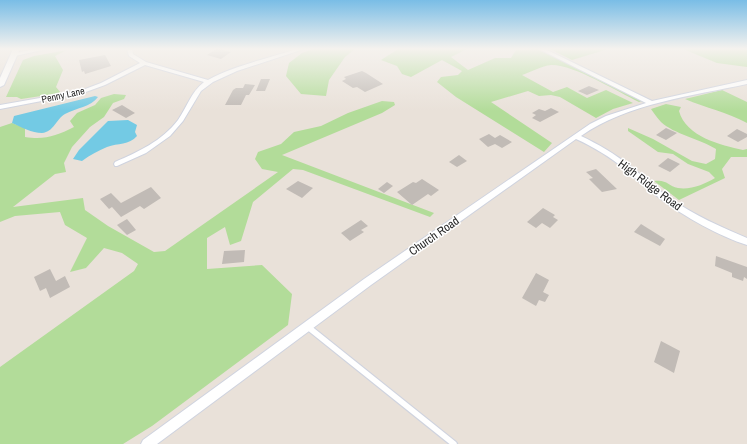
<svg xmlns="http://www.w3.org/2000/svg" width="747" height="444" viewBox="0 0 747 444" font-family="'Archivo Narrow',sans-serif">
<style>
.green{fill:#b2dc99}
.water{fill:#73cae4}
.building{fill:#c1bbb6}
.lines{fill:none;stroke-linecap:round;stroke-linejoin:round}
.lane-casing{stroke:#cfd3df;stroke-width:8}
.street-casing{stroke:#cfd3df;stroke-width:2}
.secondary-casing{stroke:#cfd3df;stroke-width:2}
.lane{stroke:#fff;stroke-width:5.5}
.street{fill:#fff;fill-rule:evenodd}
.secondary{fill:#fff;fill-rule:evenodd}
.labels{text-anchor:middle;dominant-baseline:central;stroke-width:3;stroke-linejoin:round;paint-order:stroke}
.far-street-label{font-size:10px;fill:#272727;stroke:#fff}
.street-label{font-size:12px;fill:#272727;stroke:#fff}
</style>
<rect width="100%" height="100%" fill="#e9e1d9"/>
<!-- green -->
<g class="green">
<polygon points="313,49 355,49 345,57 329,80 326,96 301,94 286,76 289,63 302,53"/>
<path d="M398,49H467L451,57L468,70L495,58H511L516,50L538,49L642,101L639,102C618,92 573,64 551,65C542,66 531,72 522,75L553,92L567,87L587,98L606,90L633,103L613,109L596,118L560,97L551,95L539,96L528,91L491,102L552,143L544,152L456,97L437,82L441,77L458,75L462,71L442,60L411,77L402,74L397,66L381,60Z"/>
<polygon points="550,49 608,49 572,60"/>
<polygon points="683,49 747,49 747,67 717,63"/>
<polygon points="67,50 55,56 63,70 56,87 61,93 21,99 17,97 6,97 23,60 34,56"/>
<path d="M722,90L747,102V123C727,112 706,108 685,99Z"/>
<path d="M114,94L126,95L124,99L113,103L104,117L90,127L72,147L64,163L66,172L55,174L13,207L83,198L85,210L108,226L154,252L165,251L278,172L262,169L255,159L258,152L281,144L294,132L321,126L348,113L382,101L394,102L395,105L382,113L282,155L434,213L430,217L303,170L293,169L253,202L241,241L230,245L225,227L207,238V269L262,265L292,294L288,325L152,426L123,444H0V367L134,271L138,264L122,253L104,248L86,268L70,272L87,238L65,225L60,212L15,216L0,222V127L12,123L25,128V137C45,140 56,136 74,127L70,121L77,113L95,105L101,98Z"/>
<path d="M666,104L681,107L679,111C686,137 721,145 743,150L747,149V157H731L722,169L725,178L679,200L654,181C667,179 668,186 678,188C691,190 705,184 715,178L709,172L688,164L673,154L658,152L628,131V128L653,139L692,161L706,164L715,159L716,149C700,139 674,134 661,122C657,118 654,113 651,109Z"/>
</g>
<!-- water -->
<g class="water">
<path d="M95,96L98,97C91,107 76,108 65,114C56,119 54,132 42,133C32,133 21,127 12,123L14,116Z"/>
<path d="M128,120L137,125L135,132L137,136C129,145 118,143 107,147C98,151 90,155 82,161L73,159L79,150L108,121Z"/>
</g>
<!-- building -->
<g class="building">
<polygon points="216,49 219,49 231,52 221,59 207,55"/>
<polygon points="105,55 111,66 85,74 84,71 82,72 79,60"/>
<polygon points="362,71 366,73 383,84 365,92 357,87 353,88 342,81 346,79 344,77"/>
<polygon points="261,79 270,79 265,91 256,91"/>
<polygon points="245,84 255,85 249,95 246,95 241,105 225,105 233,90 236,88 243,88"/>
<polygon points="589,86 599,90 587,95 578,91"/>
<polygon points="122,105 135,113 126,118 112,110"/>
<polygon points="551,108 559,112 540,122 532,118 536,115 532,113 539,109 545,111"/>
<polygon points="666,128 677,133 666,140 656,135"/>
<polygon points="737,129 747,134 747,137 738,142 727,136"/>
<polygon points="489,134 495,138 500,135 512,142 502,148 495,144 488,147 479,139"/>
<polygon points="459,155 467,161 457,167 449,162"/>
<polygon points="668,158 680,164 670,172 658,166"/>
<polygon points="596,169 617,189 602,192 589,179 593,178 586,172"/>
<polygon points="422,179 439,190 431,196 428,194 412,205 397,192 413,182 416,183"/>
<polygon points="298,181 313,188 302,198 286,189"/>
<polygon points="387,182 393,186 384,193 378,189"/>
<polygon points="151,187 161,198 144,209 140,206 121,217 112,207 109,209 100,199 111,193 121,203"/>
<polygon points="543,208 555,215 553,217 558,220 550,228 542,223 536,228 527,222"/>
<polygon points="127,219 136,230 127,235 117,225"/>
<polygon points="361,220 368,226 361,230 364,232 350,241 341,233"/>
<polygon points="641,224 665,239 660,246 634,232"/>
<polygon points="245,250 244,262 222,264 224,251"/>
<polygon points="716,256 747,267 747,279 744,277 743,281 732,277 732,273 715,266"/>
<polygon points="50,269 56,281 65,276 70,287 50,298 46,288 40,291 34,277"/>
<polygon points="536,273 549,280 543,292 549,295 545,302 539,300 536,306 522,298"/>
<polygon points="661,341 680,351 674,373 654,362"/>
</g>
<g class="lines">
<defs>
<polyline id="lane" points="308,327 454,444"/>
<g id="street">
<polygon points="34,49 47,49 15,56 12,54"/>
<path d="M127,49H132L133,54L146,62L208,80C235,65 267,59 296,49H304L237,71L213,82L201,91L183,121L170,136L146,153L117,166H115L114,164L115,162C138,152 162,141 178,120C187,107 191,92 204,82L145,65L105,85L83,93L0,109V105L80,91L101,83L140,63L129,56Z"/>
<path d="M539,49H545L652,101L747,80V84C692,96 628,103 581,136C598,144 615,154 630,166C644,177 656,189 671,199C694,215 721,227 747,238V245C721,237 683,216 661,199C648,190 637,179 626,170C610,157 594,147 576,139L371,285L157,444H141L143,440L364,279L590,124L606,116L646,103Z"/>
</g>
<polygon id="secondary" points="13,49 20,49 4,85 0,87 0,78"/>
</defs>
<!-- lane casing -->
<use href="#lane" class="lane-casing"/>
<!-- street casing -->
<use href="#street" class="street-casing"/>
<!-- secondary casing -->
<use href="#secondary" class="secondary-casing"/>
<!-- lane -->
<use href="#lane" class="lane"/>
<!-- street -->
<use href="#street" class="street"/>
<!-- secondary -->
<use href="#secondary" class="secondary"/>
</g>
<!-- sky -->
<linearGradient id="sky" x2="0" y2="1"><stop stop-color="#79bde6"/><stop offset="0.44" stop-color="#f5f2ee"/><stop offset="1" stop-color="#f5f2ee" stop-opacity="0"/></linearGradient>
<rect width="747" height="111" fill="url(#sky)"/>
<g class="labels">
<!-- far-street labels -->
<g class="far-street-label">
<text transform="translate(63 95) rotate(-12)">Penny Lane</text>
</g>
<!-- street labels -->
<g class="street-label">
<text transform="translate(650 185) rotate(37)">High Ridge Road</text>
<text transform="translate(434 236) rotate(-35)">Church Road</text>
</g>
</g>
</svg>
